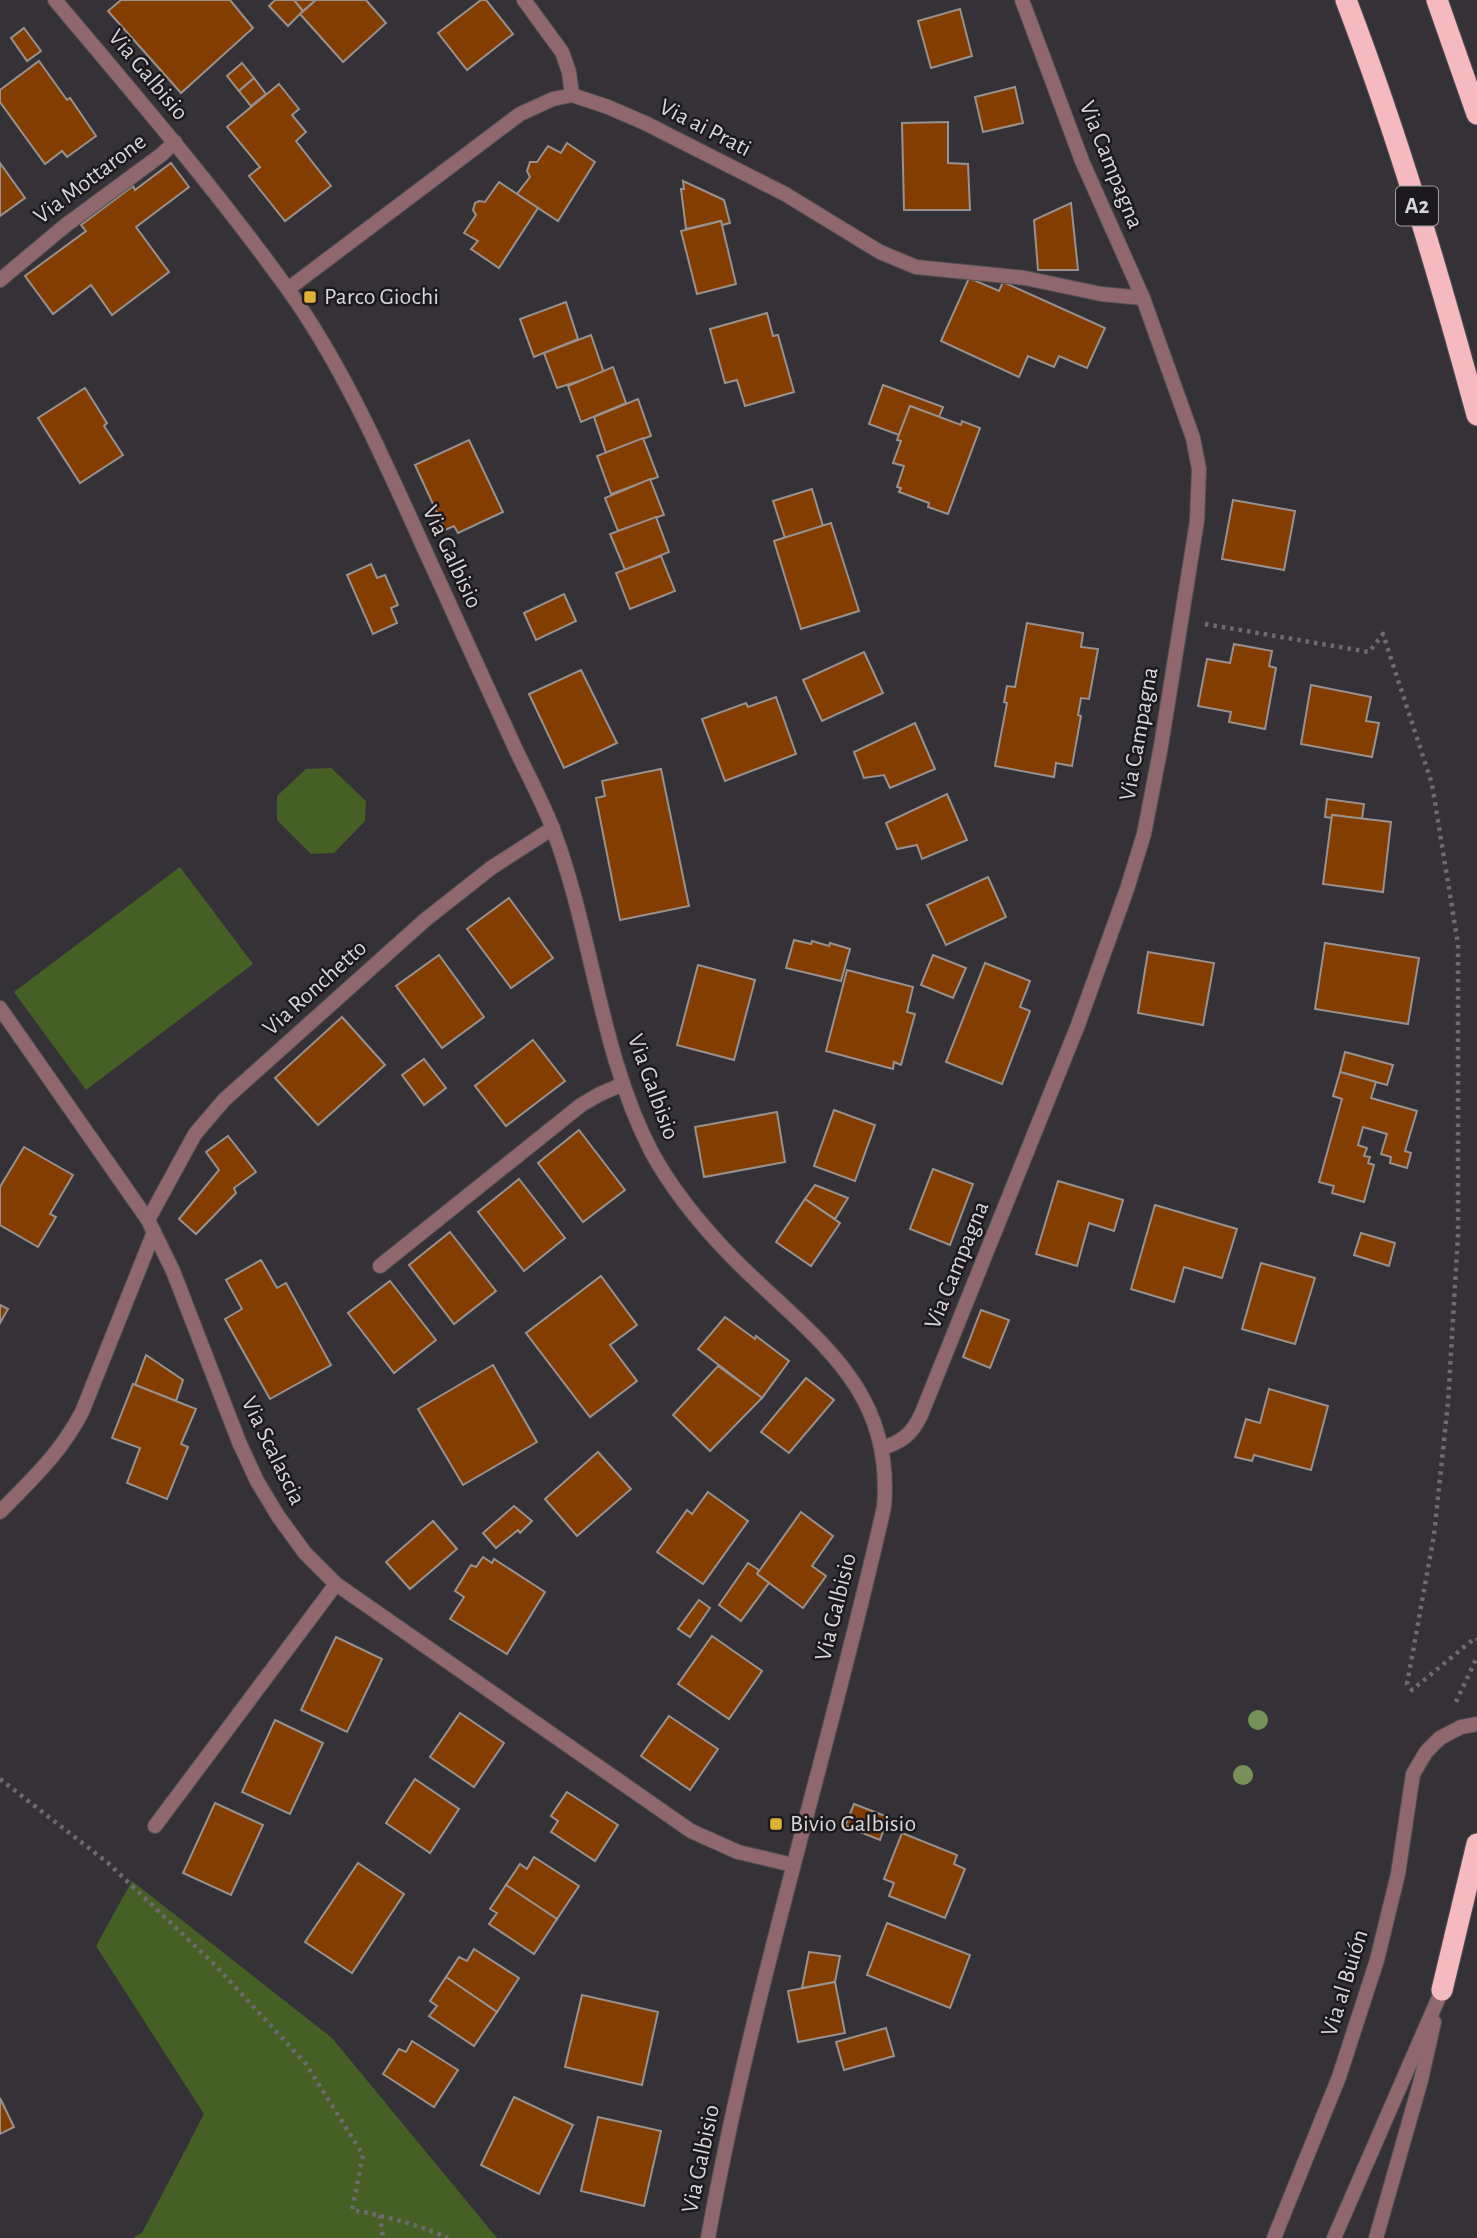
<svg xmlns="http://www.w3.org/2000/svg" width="1477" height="2238" viewBox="0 0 1477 2238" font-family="'Alegreya Sans',sans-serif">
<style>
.green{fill:#465f24}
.building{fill:#833d00;stroke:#98918d;stroke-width:2}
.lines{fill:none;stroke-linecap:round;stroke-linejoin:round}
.service-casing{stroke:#525054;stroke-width:16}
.minor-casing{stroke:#525054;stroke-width:16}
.tertiary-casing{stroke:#525054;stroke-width:16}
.motorway-casing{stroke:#525054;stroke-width:23}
.path{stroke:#6e6b70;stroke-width:4.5;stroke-dasharray:3.5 5;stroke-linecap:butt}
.service{stroke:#8f676c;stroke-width:14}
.minor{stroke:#8f676c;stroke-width:14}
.tertiary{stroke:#8f676c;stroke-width:14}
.motorway{stroke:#f5bac0;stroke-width:21}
.tree{fill:#789159}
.poi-dot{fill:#ddb133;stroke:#1c1a1d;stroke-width:2.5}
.labels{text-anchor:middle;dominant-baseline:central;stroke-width:5;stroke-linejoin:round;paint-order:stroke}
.shield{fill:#1c1a1d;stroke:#a09ea1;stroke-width:2}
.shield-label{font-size:23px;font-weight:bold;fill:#d8d6d9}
.street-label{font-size:24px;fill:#d8d6d9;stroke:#1c1a1d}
.poi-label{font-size:24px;fill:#d8d6d9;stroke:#1c1a1d;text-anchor:start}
</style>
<rect width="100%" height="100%" fill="#353237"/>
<!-- green -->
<g class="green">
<polygon points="331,768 366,801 365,821 334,853 311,854 277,820 277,796 306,769"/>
<polygon points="180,867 253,964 86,1090 14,992"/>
<polygon points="132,1881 332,2038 497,2238 133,2238 142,2233 204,2114 96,1946"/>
</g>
<!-- building -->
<g class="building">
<polygon points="121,0 230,0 253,28 181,93 108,11"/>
<polygon points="275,0 294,0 303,11 288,26 269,6"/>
<polygon points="294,0 316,0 303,11"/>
<polygon points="316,0 366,0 386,23 343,62 300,14"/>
<polygon points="481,0 486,0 513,34 467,70 438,33"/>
<polygon points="960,9 972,56 931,68 918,21"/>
<polygon points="24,28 41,51 27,61 11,38"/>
<polygon points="39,61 67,100 70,98 96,136 67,157 62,151 45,164 0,102 0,90"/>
<polygon points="242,63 254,78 239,91 227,76"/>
<polygon points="254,78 266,94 251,106 239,91"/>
<polygon points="279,84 299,109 292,115 306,132 296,141 331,186 285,221 249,176 260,167 227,127"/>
<polygon points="1015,87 1023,123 983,132 975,97"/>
<polygon points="948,122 948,163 968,164 970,210 904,210 902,123"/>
<polygon points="567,143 595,162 558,221 517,194 530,177 527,171 530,162 537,162 548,146 561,153"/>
<polygon points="0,163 25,198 0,216"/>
<polygon points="171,163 189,187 136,227 169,272 112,315 91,285 53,314 25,276 86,231 81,225 133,186 135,190"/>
<polygon points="683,181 724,200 730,223 722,225 721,221 686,229 681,189 684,189"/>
<polygon points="499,182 538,208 499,268 471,249 478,241 464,233 476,215 473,210 475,203 479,201 485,202"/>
<polygon points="1071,203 1078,270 1038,270 1034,220"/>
<polygon points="721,221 736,284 697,294 681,231"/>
<polygon points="969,278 999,291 1003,282 1105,328 1087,368 1059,356 1054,367 1028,356 1019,377 941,341"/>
<polygon points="566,302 578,339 534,357 520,319"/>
<polygon points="767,313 773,336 778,335 794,392 745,406 737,380 725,383 710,329"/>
<polygon points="591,335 604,373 557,388 544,353"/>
<polygon points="613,367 626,403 581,422 568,386"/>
<polygon points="883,385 943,407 939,417 910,406 899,435 869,424"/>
<polygon points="85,388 107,423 104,426 123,455 80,483 38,418"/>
<polygon points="638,399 651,436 606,453 594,417"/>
<polygon points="910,406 961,425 962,421 980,428 948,514 928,507 929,503 899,492 901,488 897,487 904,466 893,463 901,441 897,440"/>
<polygon points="643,438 658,477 611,494 597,456"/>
<polygon points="469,440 503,512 458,533 454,526 445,530 415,465"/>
<polygon points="650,479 664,515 618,531 605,498"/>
<polygon points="812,489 823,526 785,538 773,501"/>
<polygon points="1233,500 1295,511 1284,570 1222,559"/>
<polygon points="656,517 669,552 625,570 610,534"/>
<polygon points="831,523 859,611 801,629 774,541"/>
<polygon points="661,556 675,591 630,609 616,573"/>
<polygon points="371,564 377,578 385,575 398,605 391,608 397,623 373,634 347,575"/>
<polygon points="564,594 576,621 536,640 524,613"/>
<polygon points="1027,623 1083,633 1081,647 1098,649 1089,699 1081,698 1078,715 1081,716 1072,766 1056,763 1054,777 995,766 1007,703 1004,702 1007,686 1015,687"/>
<polygon points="1234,644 1272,651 1269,666 1276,668 1265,729 1229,722 1231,712 1198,706 1207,659 1230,663"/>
<polygon points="864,652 883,693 822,721 803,680"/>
<polygon points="581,670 617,743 564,768 529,694"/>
<polygon points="1311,685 1371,697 1366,721 1379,723 1372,757 1301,744"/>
<polygon points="776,697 796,754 725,781 702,719 746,703 748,707"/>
<polygon points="915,723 935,769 890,788 884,775 864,778 854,752"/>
<polygon points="661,769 689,906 620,920 596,798 605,796 602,781"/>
<polygon points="947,794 967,840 922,859 917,845 897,849 886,823"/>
<polygon points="1327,799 1364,804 1362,819 1332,815 1332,818 1325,817"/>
<polygon points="1332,815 1391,822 1383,892 1323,884"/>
<polygon points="988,877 1006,917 946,945 927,905"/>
<polygon points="509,898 553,958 511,988 467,929"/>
<polygon points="794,940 811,944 812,941 829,946 830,943 850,949 841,981 786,968"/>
<polygon points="1325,943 1419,958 1408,1024 1315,1009"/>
<polygon points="1148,952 1214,963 1203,1025 1138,1013"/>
<polygon points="439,955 484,1017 442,1048 396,986"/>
<polygon points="933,955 966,968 953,998 921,985"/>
<polygon points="985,963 1030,981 1020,1007 1030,1011 1002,1084 946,1062"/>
<polygon points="698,965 755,980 734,1060 677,1045"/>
<polygon points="847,970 913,987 907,1012 915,1014 901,1065 894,1062 893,1069 826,1051"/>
<polygon points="342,1017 385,1065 318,1125 275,1078"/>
<polygon points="533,1040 565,1081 506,1126 475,1086"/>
<polygon points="1345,1052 1393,1065 1387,1085 1340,1072"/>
<polygon points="424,1059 446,1088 424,1105 402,1075"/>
<polygon points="1340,1072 1376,1082 1371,1098 1417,1111 1405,1151 1411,1153 1407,1168 1390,1163 1391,1157 1381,1154 1387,1134 1363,1127 1358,1145 1367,1148 1364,1156 1370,1157 1368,1163 1374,1165 1364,1202 1332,1193 1334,1186 1319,1182 1342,1099 1333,1096"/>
<polygon points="834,1110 875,1125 855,1181 814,1166"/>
<polygon points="777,1112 785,1162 704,1177 695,1127"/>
<polygon points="579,1130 625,1190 583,1222 538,1163"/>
<polygon points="228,1136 256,1172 234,1188 236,1193 196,1234 179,1219 219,1170 206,1152"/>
<polygon points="24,1147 73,1175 50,1214 56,1217 38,1247 0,1225 0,1187"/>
<polygon points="933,1169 973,1184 950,1245 910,1229"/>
<polygon points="519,1179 565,1238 524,1271 478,1212"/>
<polygon points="1058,1181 1123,1200 1114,1231 1089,1223 1077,1266 1036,1254"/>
<polygon points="815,1185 848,1198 835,1219 805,1199"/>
<polygon points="805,1199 840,1223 811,1266 776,1242"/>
<polygon points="1155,1205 1237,1229 1222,1278 1184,1267 1174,1302 1131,1289"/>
<polygon points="450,1232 496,1291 454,1324 409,1265"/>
<polygon points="1361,1233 1395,1243 1389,1266 1354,1255"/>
<polygon points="261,1260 277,1288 286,1283 331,1365 270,1399 225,1319 242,1309 226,1280"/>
<polygon points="1261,1263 1315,1278 1295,1344 1242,1329"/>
<polygon points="601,1276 637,1325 610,1345 637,1381 590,1417 526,1333"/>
<polygon points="390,1281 436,1340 394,1373 348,1313"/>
<polygon points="0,1305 8,1309 0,1323"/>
<polygon points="981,1310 1009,1320 990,1368 963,1357"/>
<polygon points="725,1317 755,1339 756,1336 789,1361 762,1398 698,1349"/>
<polygon points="146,1355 183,1380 176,1401 135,1385"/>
<polygon points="493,1365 537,1442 463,1485 418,1409"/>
<polygon points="718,1366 762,1398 710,1451 673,1415"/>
<polygon points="806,1378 834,1400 789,1453 761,1432"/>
<polygon points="133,1384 196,1409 181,1444 188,1447 167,1499 127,1483 140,1448 112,1438"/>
<polygon points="1269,1389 1328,1406 1311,1470 1254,1455 1252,1461 1235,1457 1246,1419 1260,1423"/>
<polygon points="598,1452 631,1489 577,1536 545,1499"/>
<polygon points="708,1492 748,1521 703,1584 657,1552 687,1510 692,1514"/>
<polygon points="514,1506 532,1521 520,1533 518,1530 496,1548 483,1533"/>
<polygon points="801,1512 833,1536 812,1566 826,1576 803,1608 757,1574"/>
<polygon points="433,1521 457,1549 410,1589 386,1562"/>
<polygon points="483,1557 492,1563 494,1559 545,1592 507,1654 450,1619 464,1597 455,1591 471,1565 476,1567"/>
<polygon points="748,1563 759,1570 757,1574 769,1583 741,1621 719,1605"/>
<polygon points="699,1600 710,1608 690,1637 678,1629"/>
<polygon points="712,1636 762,1671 729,1719 678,1684"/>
<polygon points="336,1637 382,1659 347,1732 301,1710"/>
<polygon points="460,1713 504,1743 474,1787 430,1757"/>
<polygon points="669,1716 718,1749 690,1790 641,1756"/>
<polygon points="275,1720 323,1743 290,1814 242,1792"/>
<polygon points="415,1779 459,1809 430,1853 386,1823"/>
<polygon points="567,1792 618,1825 595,1861 551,1832 558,1821 551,1816"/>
<polygon points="215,1803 263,1825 231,1895 183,1873"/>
<polygon points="854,1804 888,1817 880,1840 845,1826"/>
<polygon points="902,1833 957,1855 954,1864 965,1869 945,1918 889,1896 894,1883 884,1879"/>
<polygon points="534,1857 579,1886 557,1919 506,1885 520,1864 527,1869"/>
<polygon points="358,1863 404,1894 352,1973 305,1942"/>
<polygon points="506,1885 557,1919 534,1954 489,1924 497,1913 490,1909"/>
<polygon points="887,1923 970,1955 950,2008 867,1975"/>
<polygon points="474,1949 519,1978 497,2012 446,1977 459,1957 467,1961"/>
<polygon points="809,1952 840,1956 835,1982 802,1988"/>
<polygon points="446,1977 497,2012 474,2046 429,2016 437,2006 430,2001"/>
<polygon points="835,1982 845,2033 798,2042 788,1991"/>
<polygon points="582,1995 658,2012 642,2085 565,2067"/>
<polygon points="886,2028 894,2056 844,2070 836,2042"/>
<polygon points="412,2041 458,2070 434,2107 383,2074 399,2049 406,2052"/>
<polygon points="514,2097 573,2125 539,2194 481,2165"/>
<polygon points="0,2098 14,2127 0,2134"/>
<polygon points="598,2117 661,2131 644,2206 581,2191"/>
</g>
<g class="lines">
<defs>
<g id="service">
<polyline points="524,0 562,52 569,72 572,95"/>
<polyline points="380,1266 581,1105 600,1094 623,1084"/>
<polyline points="1440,1738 1461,1727 1477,1724"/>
<polyline points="1334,2238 1442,1990"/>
<polyline points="1376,2238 1421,2080 1434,2022"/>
</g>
<g id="minor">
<polyline points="0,280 66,225 161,155 175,142"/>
<polyline points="288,289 520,114 553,99 572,95 608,107 645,123 785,194 880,252 916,267 1025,278 1101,294 1143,298"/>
<polyline points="0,1008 148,1220 173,1271 239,1442 257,1481 278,1516 305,1553 336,1584 691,1831 738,1852 793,1865"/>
<polyline points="148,1220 195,1134 224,1100 425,920 491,868 553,828"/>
<path d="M882,1448C902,1442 912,1434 921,1415L1078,1025L1127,889L1144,834L1161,746L1197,521L1199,469L1193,438L1143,298L1082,161L1022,0"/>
<path d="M0,1512C32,1479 60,1454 82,1412L154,1232"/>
<polyline points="155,1826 336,1584"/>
<polyline points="1274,2238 1339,2077 1377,1960 1398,1874 1413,1774 1426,1752 1440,1738"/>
</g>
<path id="tertiary" d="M55,0C134,94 215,188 287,288C352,378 397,491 444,592C468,646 493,699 517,752C530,779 544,805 554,832C593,937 600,1052 651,1151C672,1190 701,1225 731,1256C807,1334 895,1383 884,1507C829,1752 752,1991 708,2238"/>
<g id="motorway">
<path d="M1346,0C1398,136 1439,275 1477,415"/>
<polyline points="1437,0 1477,114"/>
<polyline points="1442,1990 1477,1844"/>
</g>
</defs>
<!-- service casing -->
<use href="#service" class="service-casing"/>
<!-- minor casing -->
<use href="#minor" class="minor-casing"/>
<!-- tertiary casing -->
<use href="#tertiary" class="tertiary-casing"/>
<!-- motorway casing -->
<use href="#motorway" class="motorway-casing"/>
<!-- path -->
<g class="path">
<polyline points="1205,624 1369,652 1383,634 1432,784 1458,944 1458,1235 1448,1403 1434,1535 1407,1684 1412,1690 1475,1638 1477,1639"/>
<polyline points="1456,1702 1477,1657"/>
<path d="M0,1779L108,1863L215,1965L306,2064L363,2155L352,2210C385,2216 417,2224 448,2238"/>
<polyline points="380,2215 383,2238"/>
</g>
<!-- service -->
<use href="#service" class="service"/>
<!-- minor -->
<use href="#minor" class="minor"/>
<!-- tertiary -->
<use href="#tertiary" class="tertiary"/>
<!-- motorway -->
<use href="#motorway" class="motorway"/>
</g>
<!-- trees -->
<g class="tree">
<circle cx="1258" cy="1720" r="10"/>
<circle cx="1243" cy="1775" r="10"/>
</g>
<!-- markers -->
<g class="poi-dot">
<rect x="303" y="290" width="14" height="14" rx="3.5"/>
<rect x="769" y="1817" width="14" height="14" rx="3.5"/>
</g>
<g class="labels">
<!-- shield labels -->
<rect class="shield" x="1396" y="186.5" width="42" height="39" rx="5"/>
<g class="shield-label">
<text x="1417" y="206">A2</text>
</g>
<!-- street labels -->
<g class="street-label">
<text transform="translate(148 75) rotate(50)">Via Galbisio</text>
<text transform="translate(705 128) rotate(27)">Via ai Prati</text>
<text transform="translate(1111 165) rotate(68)">Via Campagna</text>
<text transform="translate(90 179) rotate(-37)">Via Mottarone</text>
<text transform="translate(452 557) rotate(65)">Via Galbisio</text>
<text transform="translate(1139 734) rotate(-80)">Via Campagna</text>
<text transform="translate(315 988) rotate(-42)">Via Ronchetto</text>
<text transform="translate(653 1087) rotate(70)">Via Galbisio</text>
<text transform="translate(957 1265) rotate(-68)">Via Campagna</text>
<text transform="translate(273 1451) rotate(64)">Via Scalascia</text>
<text transform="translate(836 1607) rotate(-76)">Via Galbisio</text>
<text transform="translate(1345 1983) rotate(-73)">Via al Buión</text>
<text transform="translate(701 2159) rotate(-78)">Via Galbisio</text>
</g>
<!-- poi labels -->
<g class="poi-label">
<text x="324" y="297">Parco Giochi</text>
<text x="790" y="1824">Bivio Galbisio</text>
</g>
</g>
</svg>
